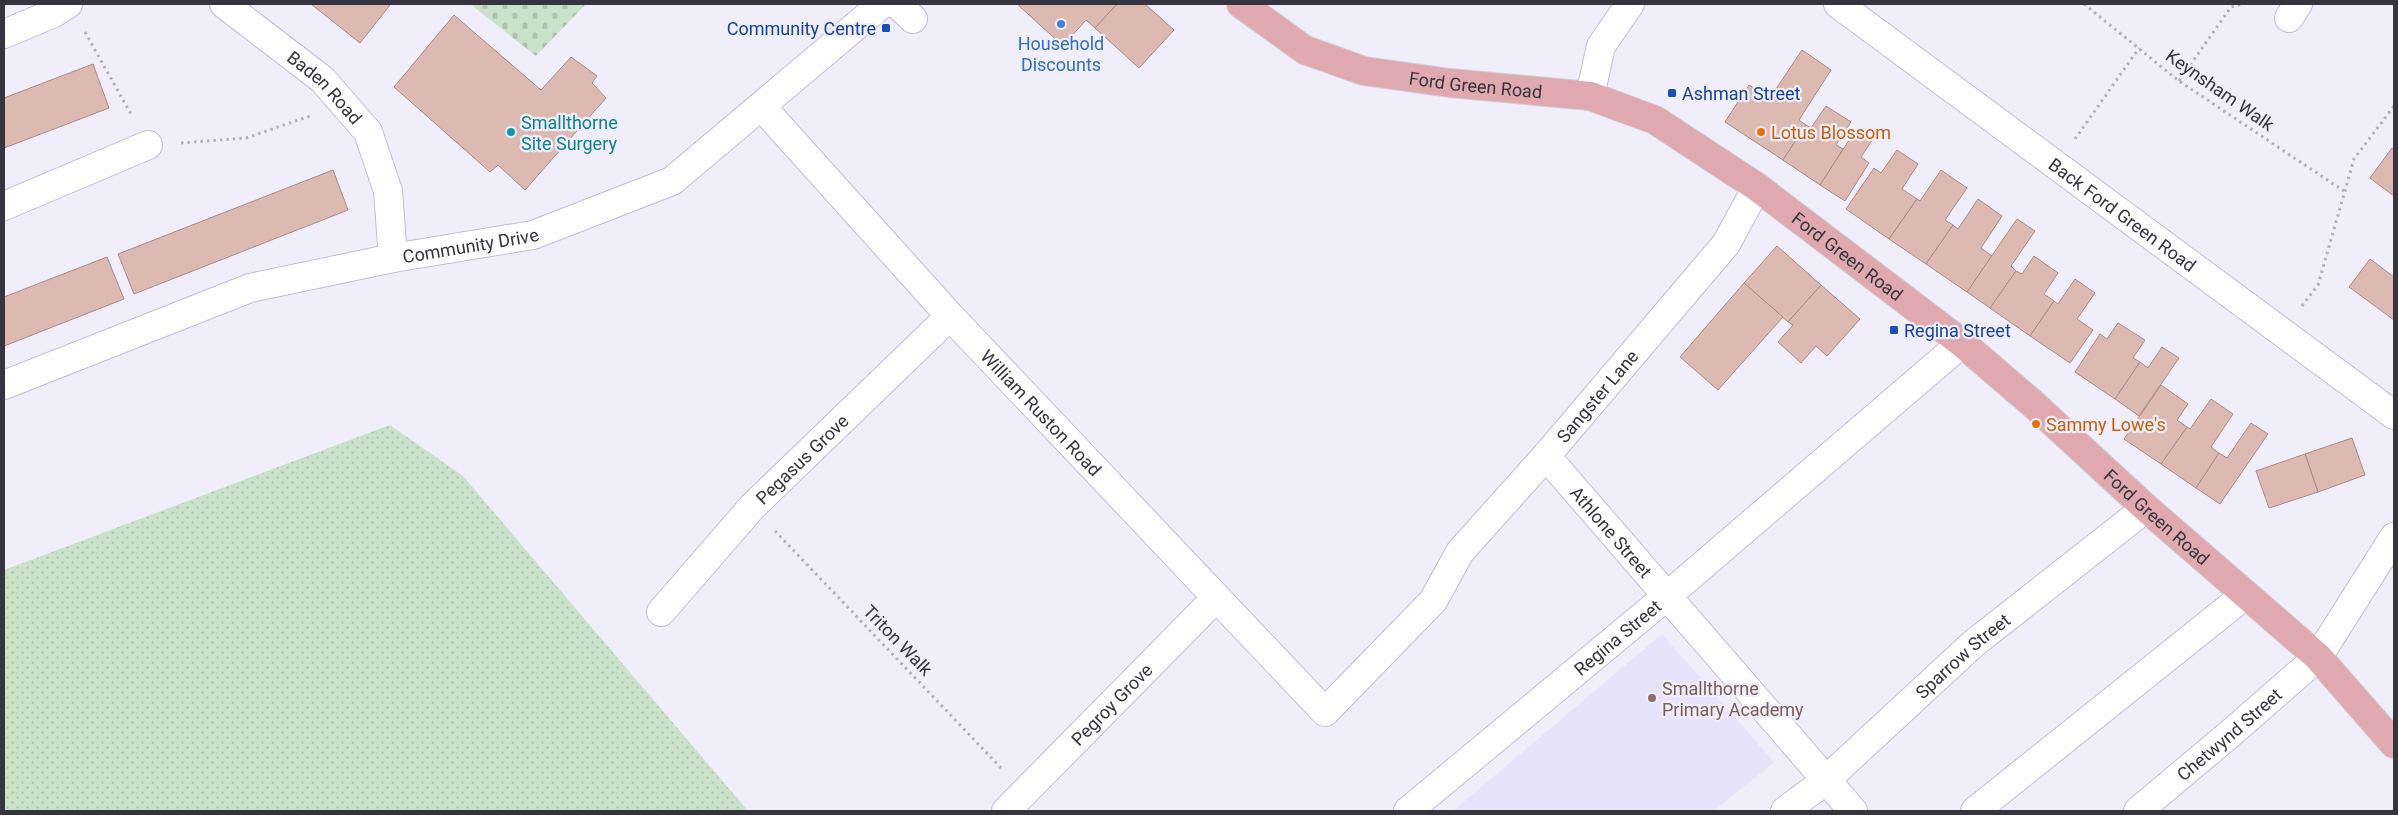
<svg xmlns="http://www.w3.org/2000/svg" width="2398" height="815" viewBox="0 0 2398 815" font-family="Roboto,sans-serif">
<style>
.built{fill:#e6e3fa}
.cemetery{fill:url(#cemetery-stones)}
.park{fill:url(#park-dots)}
.building{fill:#dcbab2;stroke:#ab8b83}
.lines{fill:none;stroke-linecap:round;stroke-linejoin:round}
.minor-casing{stroke:#c2bdda;stroke-width:30}
.major-casing{stroke:#cfced1;stroke-width:30}
.path{stroke:#b2b0bc;stroke-width:3;stroke-dasharray:2.5 4;stroke-linecap:butt}
.minor{stroke:#fff;stroke-width:28}
.major{stroke:#dfa9af;stroke-width:28}
.shop-dot{fill:#3f7fe0;stroke:#f0eefb;stroke-width:2}
.transit-dot{fill:#1a4fb4;stroke:#f0eefb;stroke-width:2}
.culture-dot{fill:#0f9aa8;stroke:#f0eefb;stroke-width:2}
.food-dot{fill:#e8710a;stroke:#f0eefb;stroke-width:2}
.education-dot{fill:#8d6e63;stroke:#f0eefb;stroke-width:2}
.labels{text-anchor:middle;dominant-baseline:central;stroke-width:4.5;stroke-linejoin:round;paint-order:stroke}
.transit-label{font-size:18px;fill:#164399;stroke:#f0eefb;text-anchor:start}
.shop-label{font-size:18px;fill:#366cbe;stroke:#f0eefb}
.street-label{font-size:18px;fill:#36343f;stroke:#f0eefb}
.culture-label{font-size:18px;fill:#0d838f;stroke:#f0eefb;text-anchor:start}
.food-label{font-size:18px;fill:#c56008;stroke:#f0eefb;text-anchor:start}
.education-label{font-size:18px;fill:#785e54;stroke:#f0eefb;text-anchor:start}
</style>
<defs>
<pattern id="cemetery-stones" width="16" height="16" patternUnits="userSpaceOnUse" patternTransform="scale(1.25)"><rect width="16" height="16" fill="#cae2c9"/><path d="M2 7V4a2 2 0 0 1 4 0v3zM10 15v-3a2 2 0 0 1 4 0v3z" fill="#aec2ae"/></pattern>
<pattern id="park-dots" width="8" height="8" patternUnits="userSpaceOnUse" patternTransform="scale(1.25)"><rect width="8" height="8" fill="#cae2c9"/><path d="M2 2h.1M6 6h.1" fill="none" stroke="#aec2ae" stroke-width="1.8" stroke-linecap="round"/></pattern>
</defs>
<rect width="100%" height="100%" fill="#f0eefb"/>
<!-- built -->
<polygon class="built" points="1662,634 1774,762 1714,811 1453,811"/>
<!-- cemetery -->
<polygon class="cemetery" points="470,4 586,4 536,56"/>
<!-- park -->
<polygon class="park" points="390,425 463,476 748,811 4,811 4,570"/>
<!-- building -->
<g class="building">
<polygon points="311,4 389,4 390,5 360,43"/>
<polygon points="1017,4 1117,4 1095,28 1086,20 1063,46"/>
<polygon points="1117,4 1145,4 1174,30 1139,68 1095,28"/>
<polygon points="454,15 541,90 571,57 597,76 592,83 606,98 525,190 498,165 490,172 394,87"/>
<polygon points="1802,50 1831,70 1799,120 1806,125 1783,160 1725,122 1749,85 1770,98"/>
<polygon points="93,64 109,108 4,148 4,98"/>
<polygon points="1826,106 1851,122 1836,145 1843,149 1820,185 1783,160 1806,125 1811,128"/>
<polygon points="1857,128 1873,139 1861,157 1869,163 1845,201 1820,185"/>
<polygon points="2392,148 2394,150 2394,196 2370,178"/>
<polygon points="1897,150 1918,164 1902,189 1917,199 1889,239 1846,209 1874,168 1881,173"/>
<polygon points="333,170 348,210 134,294 118,254"/>
<polygon points="1941,170 1967,188 1945,220 1953,225 1926,264 1889,239 1917,199 1920,201"/>
<polygon points="1978,199 2002,216 1981,248 1992,256 1967,292 1926,264 1953,225 1958,229"/>
<polygon points="2017,219 2035,231 2011,266 2016,271 1990,308 1967,292"/>
<polygon points="1777,246 1821,285 1788,322 1744,283"/>
<polygon points="2034,256 2058,273 2044,294 2054,301 2030,336 1990,308 2016,271 2022,274"/>
<polygon points="107,257 124,299 4,346 4,297"/>
<polygon points="2370,259 2394,277 2394,320 2349,287"/>
<polygon points="2075,279 2095,293 2077,319 2093,330 2070,363 2030,336 2054,301 2058,304"/>
<polygon points="1744,283 1783,317 1718,390 1680,357"/>
<polygon points="1821,285 1860,319 1827,356 1816,346 1801,363 1778,342 1793,325 1788,322"/>
<polygon points="2118,323 2145,340 2133,358 2140,362 2115,399 2075,372 2100,334 2107,339"/>
<polygon points="2162,347 2179,358 2139,416 2115,399 2140,362 2148,368"/>
<polygon points="2161,385 2188,404 2177,420 2187,427 2161,464 2124,439"/>
<polygon points="2211,399 2233,414 2211,447 2219,453 2196,488 2161,464 2187,427 2190,429"/>
<polygon points="2251,423 2268,434 2220,504 2196,488 2219,453 2227,458"/>
<polygon points="2352,438 2365,475 2318,492 2305,454"/>
<polygon points="2305,454 2318,492 2269,508 2256,471"/>
</g>
<g class="lines">
<defs>
<g id="minor">
<path id="s1" d="M224,4L323,80L368,132L388,191L393,258"/>
<polyline points="897,4 913,19"/>
<path id="s2" d="M1838,4L2394,415"/>
<polyline points="2289,18 2298,4"/>
<polyline points="4,34 54,13 68,4"/>
<polyline points="1590,96 1601,46 1630,4"/>
<path id="s3" d="M762,107L950,316L1325,712L1433,601L1460,552L1546,456L1726,244L1757,187"/>
<polyline points="4,206 148,145"/>
<path id="s4" d="M4,385L250,288L393,258L533,235L672,181L882,4"/>
<path id="s5" d="M1546,456L1853,811"/>
<path id="s6" d="M661,612L752,507L950,316"/>
<path id="s7" d="M1006,811L1216,598"/>
<path id="s8" d="M1408,811L1667,596L1962,343"/>
<path id="s9" d="M1785,811L1826,780L1973,644L2146,508"/>
<polyline points="1975,811 2245,595"/>
<path id="s10" d="M2138,811L2231,733L2318,657L2394,537"/>
</g>
<g id="major">
<path id="s11" d="M1241,4L1305,50L1364,71L1450,83L1590,96L1655,120L1757,187L1962,343L2032,403L2146,508L2318,657L2394,744"/>
</g>
</defs>
<!-- minor casing -->
<use href="#minor" class="minor-casing"/>
<!-- major casing -->
<use href="#major" class="major-casing"/>
<!-- path -->
<g class="path">
<polyline points="2084,4 2179,81 2344,191"/>
<polyline points="85,32 132,116"/>
<polyline points="2179,81 2231,7 2242,4"/>
<polyline points="2075,139 2139,48"/>
<polyline points="181,143 246,138 310,116"/>
<polyline points="2302,306 2318,285 2354,159 2394,106"/>
<polyline points="775,531 1002,769"/>
</g>
<!-- minor -->
<use href="#minor" class="minor"/>
<!-- major -->
<use href="#major" class="major"/>
</g>
<!-- markers -->
<circle class="shop-dot" cx="1061" cy="24" r="5"/>
<g class="transit-dot">
<rect x="881" y="23" width="10" height="10" rx="2.5"/>
<rect x="1667" y="88" width="10" height="10" rx="2.5"/>
<rect x="1889" y="325" width="10" height="10" rx="2.5"/>
</g>
<circle class="culture-dot" cx="511" cy="132" r="5"/>
<g class="food-dot">
<circle cx="1761" cy="132" r="5"/>
<circle cx="2036" cy="424" r="5"/>
</g>
<circle class="education-dot" cx="1652" cy="698" r="5"/>
<g class="labels">
<!-- transit labels -->
<g class="transit-label">
<text x="876" y="28" text-anchor="end">Community Centre</text>
<text x="1682" y="93">Ashman Street</text>
<text x="1904" y="330">Regina Street</text>
</g>
<!-- shop labels -->
<g class="shop-label">
<text x="1061" y="43">Household<tspan x="1061" dy="21">Discounts</tspan></text>
</g>
<!-- street labels -->
<g class="street-label">
<text stroke="none"><textPath href="#s11" startOffset="254">Ford Green Road</textPath></text>
<text stroke="none"><textPath href="#s1" startOffset="131">Baden Road</textPath></text>
<text transform="translate(2220 90) rotate(35)">Keynsham Walk</text>
<text stroke="none"><textPath href="#s2" startOffset="354">Back Ford Green Road</textPath></text>
<text stroke="none"><textPath href="#s4" startOffset="489">Community Drive</textPath></text>
<text stroke="none"><textPath href="#s11" startOffset="674">Ford Green Road</textPath></text>
<text stroke="none"><textPath href="#s3" startOffset="1245">Sangster Lane</textPath></text>
<text stroke="none"><textPath href="#s3" startOffset="414">William Ruston Road</textPath></text>
<text stroke="none"><textPath href="#s6" startOffset="208">Pegasus Grove</textPath></text>
<text stroke="none"><textPath href="#s11" startOffset="1079">Ford Green Road</textPath></text>
<text stroke="none"><textPath href="#s5" startOffset="100">Athlone Street</textPath></text>
<text stroke="none"><textPath href="#s8" startOffset="272">Regina Street</textPath></text>
<text transform="translate(898 640) rotate(46)">Triton Walk</text>
<text stroke="none"><textPath href="#s9" startOffset="236">Sparrow Street</textPath></text>
<text stroke="none"><textPath href="#s7" startOffset="150">Pegroy Grove</textPath></text>
<text stroke="none"><textPath href="#s10" startOffset="119">Chetwynd Street</textPath></text>
</g>
<!-- culture labels -->
<g class="culture-label">
<text x="521" y="122">Smallthorne<tspan x="521" dy="21">Site Surgery</tspan></text>
</g>
<!-- food labels -->
<g class="food-label">
<text x="1771" y="132">Lotus Blossom</text>
<text x="2046" y="424">Sammy Lowe's</text>
</g>
<!-- education labels -->
<g class="education-label">
<text x="1662" y="688">Smallthorne<tspan x="1662" dy="21">Primary Academy</tspan></text>
</g>
</g>
<!-- border -->
<rect width="2398" height="815" fill="none" stroke="#36343f" stroke-width="10"/>
</svg>
